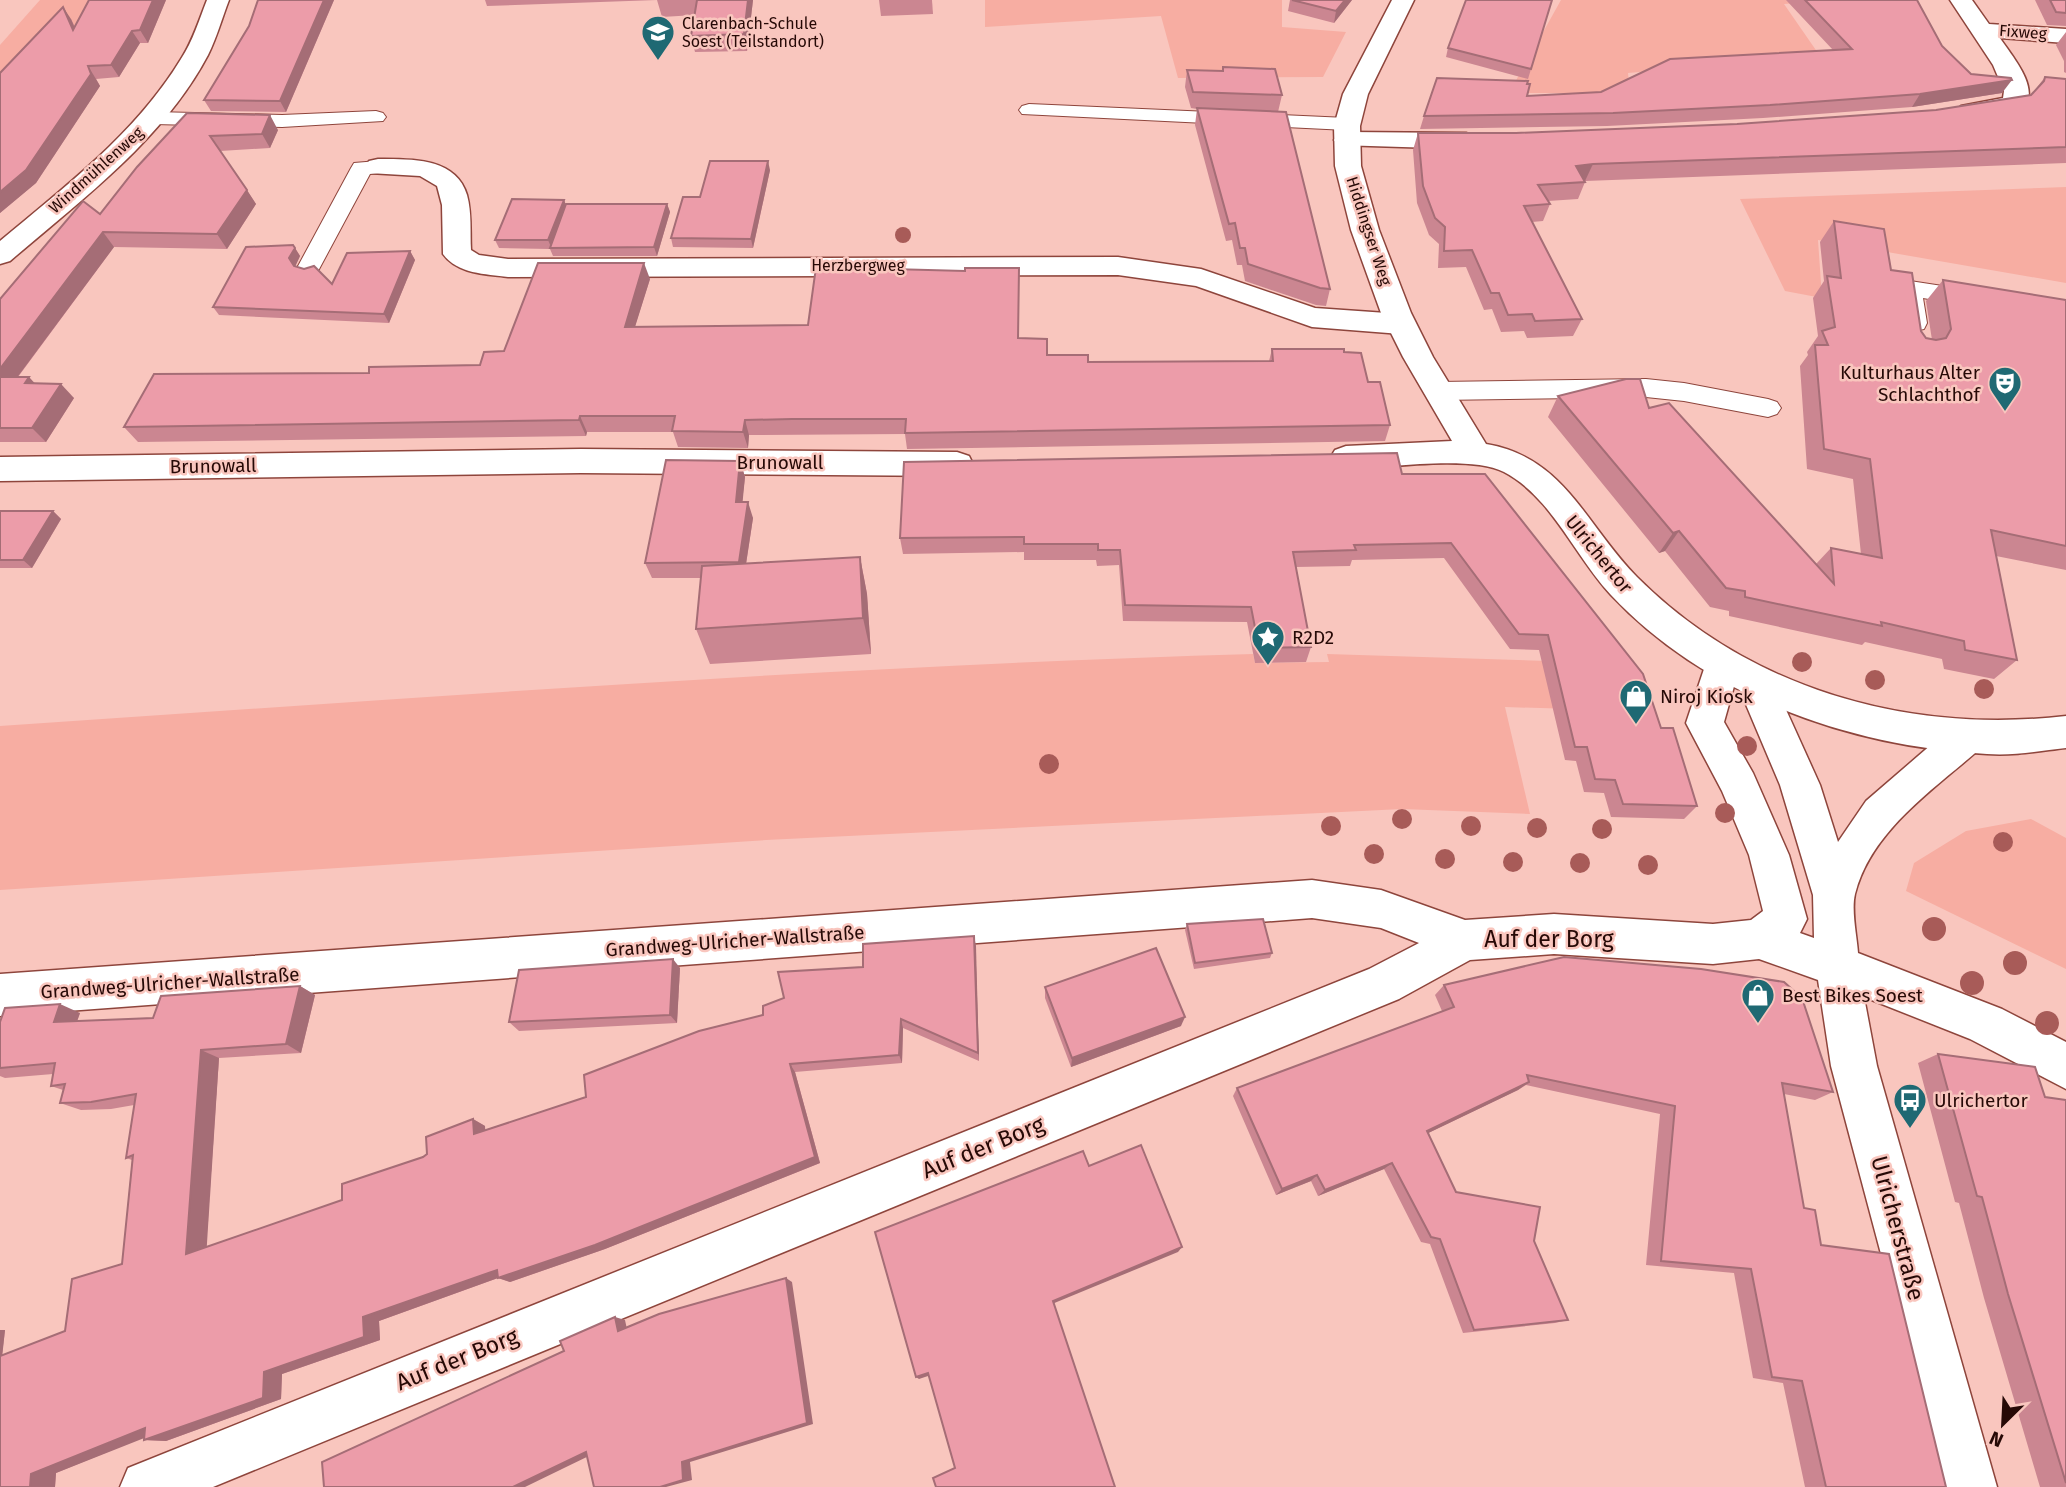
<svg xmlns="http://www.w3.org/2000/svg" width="2066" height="1487" viewBox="0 0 2066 1487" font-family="'Fira Sans',sans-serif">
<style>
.green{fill:#f7ada2}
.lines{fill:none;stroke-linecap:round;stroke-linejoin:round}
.service-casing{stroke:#8e453c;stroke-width:2}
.minor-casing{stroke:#8e453c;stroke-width:3}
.tertiary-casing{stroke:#8e453c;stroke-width:3}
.service{fill:#fff;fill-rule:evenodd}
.minor{fill:#fff;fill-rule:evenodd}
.tertiary{fill:#fff;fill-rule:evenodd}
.tree{fill:#a85b58}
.wall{fill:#cb8691}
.shaded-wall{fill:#a56d76}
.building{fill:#ec9ca9;stroke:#a56d76;stroke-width:2}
.labels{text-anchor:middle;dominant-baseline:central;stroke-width:5;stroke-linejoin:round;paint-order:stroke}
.far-poi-label{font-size:16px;fill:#260906;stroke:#f9c6be;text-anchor:start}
.far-street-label{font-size:16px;fill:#260906;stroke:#f9c6be}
.poi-label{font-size:19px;fill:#260906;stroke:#f9c6be;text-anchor:start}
.street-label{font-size:19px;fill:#260906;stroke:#f9c6be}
.near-street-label{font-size:23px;fill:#260906;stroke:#f9c6be}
</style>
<rect width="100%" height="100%" fill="#f9c6be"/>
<!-- green -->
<g class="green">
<polygon points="40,0 98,0 109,5 0,95 0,45"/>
<polygon points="985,0 1282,0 1282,27 1346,32 1323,77 1178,78 1161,16 985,27"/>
<polygon points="1561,0 1836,0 1784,4 1820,56 1628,73 1630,93 1509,93"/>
<polygon points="2066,187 2066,283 1818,240 1822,298 1785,291 1740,199"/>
<path d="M1253,654L1255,663L1329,662L1327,654L1611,663L1639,711L1505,707L1530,814L1402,809L766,840L0,890V726C417,698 835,666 1253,654Z"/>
<polygon points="2031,819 2066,838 2066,969 1906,891 1914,863 1966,831"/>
</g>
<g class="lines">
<defs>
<g id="service">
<polygon points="1029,104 1347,118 1354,120 1357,124 1354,128 1347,130 1022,114 1019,110 1022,106"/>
<polygon points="376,111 383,113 386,117 383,121 282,127 154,124 147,122 144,118 147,114 154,112 282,115"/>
<polygon points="378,161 386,162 389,167 386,172 370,174 317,273 309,275 301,273 297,268 351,168 354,163"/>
<polygon points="1910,281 1975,291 1983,294 1987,299 1983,304 1975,307 1923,298 1927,323 1924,329 1915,331 1906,329 1903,323 1898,288 1902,283"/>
<polygon points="1646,379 1684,383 1768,399 1777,402 1781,408 1777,414 1768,417 1684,401 1646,397 1439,400 1430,397 1426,391 1430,385 1439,382"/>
</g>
<g id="minor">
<path d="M207,0H229C222,18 217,37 208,55C163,140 81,200 10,261L0,264V241C66,186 136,133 181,59C193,41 199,20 207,0Z"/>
<path d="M1950,0H1972L1989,24L2066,29V43L2000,38C2011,55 2039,86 2025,106L1970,119L1961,116L1957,111L1961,106L2003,98L2004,91L1993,65Z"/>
<polygon points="1347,132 1466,133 1475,136 1479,141 1475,146 1466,149 1338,145 1334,140 1338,135"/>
<path d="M378,159C410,159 456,157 467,195C472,213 470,232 471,250L479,255L508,259L1118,257L1201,269L1315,308L1401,314L1411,317L1416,324L1411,331L1401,334L1312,327L1196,286L1118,275L508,277C486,274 457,274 443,254L442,205L437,186L420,176L369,173L365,167L369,161Z"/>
<path d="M1722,650L1735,654L1740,665L1724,722L1753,773L1789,855L1807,919L1800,933L1814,938L1813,895L1780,785L1736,681L1742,670L1755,666L1768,670L1820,785L1838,842L1866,801L1954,725L1968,720L1982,725L1987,736L1982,747C1936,788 1871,830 1855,894C1851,911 1857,936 1858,953L2002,1009L2066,1042V1089L1970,1039L1864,997L1877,1066L1997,1487H1943L1831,1066L1818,980L1759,959L1713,964L1554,954L1470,960L1399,999L213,1487H120L128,1468L1369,969L1419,943L1381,928L1312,918L0,1016V974L1312,880L1381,890L1465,920L1554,914L1713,924L1751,920L1763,911L1749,855L1722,791L1686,723L1709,654Z"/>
</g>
<g id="tertiary">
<path d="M1392,0H1414L1368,94L1360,126L1361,166L1379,230L1411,313L1433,357L1486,444C1565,457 1586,526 1637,577C1750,690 1909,734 2066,716V748C2040,751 2013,756 1987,754C1850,747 1706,696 1611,595C1575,557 1552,497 1504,472C1470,455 1385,468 1346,470L1335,466L1330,458L1335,450L1346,446L1452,441L1403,357L1381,313L1351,230L1335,166L1334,126L1343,94Z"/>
<polygon points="581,449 957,452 969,456 973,464 969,472 957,476 581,473 0,481 0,457"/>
</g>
</defs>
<!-- service casing -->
<use href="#service" class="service-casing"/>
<!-- minor casing -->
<use href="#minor" class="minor-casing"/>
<!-- tertiary casing -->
<use href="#tertiary" class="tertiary-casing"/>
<!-- service -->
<use href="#service" class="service"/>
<!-- minor -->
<use href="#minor" class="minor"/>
<!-- tertiary -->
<use href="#tertiary" class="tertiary"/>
</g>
<!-- trees -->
<g class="tree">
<circle cx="903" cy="235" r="8"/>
<circle cx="1802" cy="662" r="10"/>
<circle cx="1875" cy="680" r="10"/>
<circle cx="1984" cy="689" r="10"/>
<circle cx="1747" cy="746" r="10"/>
<circle cx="1049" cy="764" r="10"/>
<circle cx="1725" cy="813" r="10"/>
<circle cx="1402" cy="819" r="10"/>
<circle cx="1331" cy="826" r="10"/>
<circle cx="1471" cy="826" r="10"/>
<circle cx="1537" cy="828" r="10"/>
<circle cx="1602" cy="829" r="10"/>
<circle cx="2003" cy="842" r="10"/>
<circle cx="1374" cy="854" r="10"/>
<circle cx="1445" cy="859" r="10"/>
<circle cx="1513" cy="862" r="10"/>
<circle cx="1580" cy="863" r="10"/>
<circle cx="1648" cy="865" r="10"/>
<circle cx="1934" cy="929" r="12"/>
<circle cx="2015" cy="963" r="12"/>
<circle cx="1972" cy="983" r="12"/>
<circle cx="2047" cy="1023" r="12"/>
</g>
<!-- wall -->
<g class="wall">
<polygon points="166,0 148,43 140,43 119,77 96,79 100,86 36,183 0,213 0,73 71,19 75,27"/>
<polygon points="258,0 334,0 286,112 211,111 204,100 249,26"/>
<polygon points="485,0 753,0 747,51 695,52 691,36 695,15 662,17 657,0 487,6"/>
<polygon points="879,0 932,0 933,14 881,16"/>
<polygon points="1290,0 1352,0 1334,23 1288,11"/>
<polygon points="1786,0 1917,0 1942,46 1971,74 2002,93 1912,107 1763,118 1607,126 1420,129 1424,116 1527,84 1527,96 1601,92 1833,50"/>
<polygon points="2035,0 2066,0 2066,26 2047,25"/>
<polygon points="2066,32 2066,73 2064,72 2064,61 2056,45"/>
<polygon points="1448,48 1531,69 1528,79 1446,57"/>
<polygon points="1223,67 1282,95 1278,112 1330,289 1326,306 1316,305 1245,281 1242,265 1237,265 1232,240 1226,241 1195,125 1197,109 1191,108 1185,87 1187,70 1222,71"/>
<polygon points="2045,77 2066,79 2066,163 1585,181 1585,182 1578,199 1548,201 1550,204 1543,221 1532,222 1582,319 1573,336 1527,338 1524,331 1501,332 1492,309 1484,310 1466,267 1438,268 1439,244 1429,235 1417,203 1413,150 1418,133 1516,133 1737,124 1936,110 2031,95"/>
<polygon points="187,113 278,130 270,148 220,151 256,204 227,249 114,247 18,377 74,398 46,442 0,442 0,299 100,214"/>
<polygon points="770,170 753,248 673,247 671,238 700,197"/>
<polygon points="564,200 566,205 667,204 670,212 657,256 553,256 550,249 499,248 495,240"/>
<polygon points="1834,221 1891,270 1921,331 1926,338 1932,340 1926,301 1943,280 2066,300 2066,570 1996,556 2017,660 1994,679 1944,669 1942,659 1865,642 1862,645 1729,616 1729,611 1710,607 1665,551 1659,553 1548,417 1558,396 1649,408 1816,564 1831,548 1861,554 1853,479 1807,469 1800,366 1808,355 1807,352 1818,336 1813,298 1824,281 1820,242"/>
<polygon points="295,248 300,256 295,266 332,284 410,251 415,260 389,323 219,315 213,307"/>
<polygon points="650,279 635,326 1018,338 1047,355 1088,362 1269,361 1272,349 1344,352 1368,382 1390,425 1385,441 907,449 905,434 749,435 748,448 678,447 673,432 587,432 586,436 138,442 124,427 369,373 480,365 504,351"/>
<polygon points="740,461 745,477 742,502 753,518 746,564 860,557 867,594 871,654 710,664 696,629 701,578 652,578 645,563"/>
<polygon points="1402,474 1661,728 1697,806 1684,819 1611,817 1604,793 1584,792 1576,761 1565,760 1539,650 1510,649 1444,558 1352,560 1350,566 1296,567 1311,647 1306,662 1255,663 1247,622 1123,621 1119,565 1097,566 1096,560 1024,560 1024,552 903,554 900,538"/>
<polygon points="0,511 53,511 61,519 32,568 0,568"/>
<polygon points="1187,924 1272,953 1270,958 1194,969 1185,930"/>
<polygon points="974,936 979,1061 903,1028 902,1063 795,1072 820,1163 605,1249 510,1282 498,1278 379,1321 380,1340 282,1374 281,1399 166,1441 144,1440 144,1437 56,1473 55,1487 0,1487 0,1330 5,1330 2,1355 65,1331 122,1264 132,1160 126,1158 134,1105 111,1109 81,1110 60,1103 63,1090 51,1086 53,1074 5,1078 0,1076 0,1022 80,1013 77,1021 153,1018 300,986 315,995 301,1053 219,1058 206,1247 342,1200 423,1157 473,1119 485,1126 485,1130 586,1097 863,967"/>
<polygon points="680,968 677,1023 519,1031 509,1022"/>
<polygon points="1444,985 1833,1092 1815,1100 1784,1094 1804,1208 1821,1245 1946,1487 1805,1487 1783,1383 1753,1378 1734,1273 1646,1265 1660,1114 1526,1085 1518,1090 1428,1133 1456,1192 1534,1241 1568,1320 1555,1323 1463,1333 1430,1244 1421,1242 1384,1169 1318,1196 1311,1181 1276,1195 1233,1096 1237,1088 1442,1011 1435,995"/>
<polygon points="1045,987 1181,1026 1071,1067 1045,998"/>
<polygon points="1938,1054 2045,1097 2066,1100 2066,1487 2040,1487 1984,1298 1959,1203 1955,1202 1918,1063"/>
</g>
<!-- shaded-wall -->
<g class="shaded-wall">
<polygon points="153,0 166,0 148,43 140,30"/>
<polygon points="324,0 334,0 286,112 280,101"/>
<polygon points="748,0 753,0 747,51 744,34"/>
<polygon points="1345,0 1352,0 1334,23 1336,11"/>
<polygon points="63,7 71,19 81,43 73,30"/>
<polygon points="132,31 140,43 119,77 111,65"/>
<polygon points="88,66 96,79 100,86 36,183 0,213 0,192"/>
<polygon points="2012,80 2002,93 1912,107 1920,94"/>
<polygon points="270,115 278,130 270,148 262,134"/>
<polygon points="768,161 770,170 753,248 751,239"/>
<polygon points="1593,164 1585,181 1569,183 1576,166"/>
<polygon points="247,190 256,204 227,249 217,234"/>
<polygon points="564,200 567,208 552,249 548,240"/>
<polygon points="667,204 670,212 657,256 654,247"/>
<polygon points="103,232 114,247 7,391 0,383 0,369"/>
<polygon points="295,248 300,256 295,267 299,275 289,258"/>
<polygon points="410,251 415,260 389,323 384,314"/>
<polygon points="644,263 650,279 630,343 625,327"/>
<polygon points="29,377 42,391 25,383"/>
<polygon points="61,384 74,398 46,442 32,428"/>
<polygon points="580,416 587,432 586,436 579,420"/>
<polygon points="745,420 749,435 748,448 743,432"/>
<polygon points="740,461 745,477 741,518 736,502"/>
<polygon points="748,502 753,518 744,577 739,562"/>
<polygon points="53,511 61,519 32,568 23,560"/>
<polygon points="1679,531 1665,551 1659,553 1673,533"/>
<polygon points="860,557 867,594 871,654 863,618"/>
<polygon points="974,936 976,946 979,1061 978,1053"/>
<polygon points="673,959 680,968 677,1023 670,1015"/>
<polygon points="300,986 315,995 301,1053 286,1044"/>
<polygon points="60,1004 80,1013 74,1030 54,1022"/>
<polygon points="1185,1017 1181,1026 1071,1067 1072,1058"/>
<polygon points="901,1019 903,1028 902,1063 899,1055"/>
<polygon points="201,1050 219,1058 206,1258 186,1254"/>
<polygon points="790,1064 795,1072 820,1163 605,1249 510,1282 498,1278"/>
<polygon points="1529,1082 1518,1090 1418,1138 1427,1131"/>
<polygon points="473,1119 485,1126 486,1141 474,1134"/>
<polygon points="1392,1163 1384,1169 1318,1196 1325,1190"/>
<polygon points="1317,1175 1311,1181 1276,1195 1282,1189"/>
<polygon points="1182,1247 1178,1252 1052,1304 1053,1301"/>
<polygon points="497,1270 509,1274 379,1321 380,1340 282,1374 281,1399 166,1441 144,1440 264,1372 363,1317"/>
<polygon points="786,1278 792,1282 813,1424 690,1462 692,1480 666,1487 660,1487 682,1462"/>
<polygon points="615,1317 625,1320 628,1334 618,1331"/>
<polygon points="0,1330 5,1330 1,1367 0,1367"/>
<polygon points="928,1373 931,1375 919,1379 916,1377"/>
<polygon points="145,1428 167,1429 56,1473 55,1487 30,1487 31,1474"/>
<polygon points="586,1452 597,1452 525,1487 513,1487"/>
</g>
<!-- building -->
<g class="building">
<polygon points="89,0 153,0 140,30 132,31 111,65 88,66 91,74 26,170 0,192 0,73 63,7 73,30"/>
<polygon points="258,0 324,0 280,101 204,100 249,26"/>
<polygon points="697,0 748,0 744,34 691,36"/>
<polygon points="1292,0 1345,0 1336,11"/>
<polygon points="1466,0 1552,0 1531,69 1448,48"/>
<polygon points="1805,0 1917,0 1942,46 1971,74 2011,78 2012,80 1920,94 1770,105 1613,113 1424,116 1437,78 1528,81 1527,84 1530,84 1527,96 1601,92 1670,59 1852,49"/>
<polygon points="2050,0 2066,0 2066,13 2056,12"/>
<polygon points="1223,67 1275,69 1282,95 1193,92 1187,70 1223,71"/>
<polygon points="2045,77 2066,79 2066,147 1593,164 1576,166 1585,182 1538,185 1550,204 1524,206 1582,319 1535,321 1532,314 1508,315 1499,293 1491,293 1472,250 1444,251 1445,227 1435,218 1423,186 1418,133 1516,133 1737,124 1936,110 2031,95 2044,81"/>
<polygon points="1197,108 1286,112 1330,289 1320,288 1248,264 1245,248 1240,248 1235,223 1229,224"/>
<polygon points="187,113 270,115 262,134 210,136 247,190 217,234 103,232 0,369 0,299 83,201 100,214 137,167"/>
<polygon points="710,161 768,161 751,239 671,238 683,197 700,197"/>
<polygon points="512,199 564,200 548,240 495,240"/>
<polygon points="566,204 667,204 654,247 550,248"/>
<polygon points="1834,221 1884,229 1891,270 1912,273 1921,331 1926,338 1936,340 1946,338 1951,329 1943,280 2066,300 2066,546 1991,530 2017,660 1965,650 1964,641 1881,622 1882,626 1745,597 1745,591 1726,588 1679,531 1673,533 1558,396 1626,379 1640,379 1649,408 1669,403 1834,584 1831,548 1882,558 1870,459 1824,449 1815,345 1828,345 1822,331 1835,327 1827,276 1841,278"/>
<polygon points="293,245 295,248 289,258 294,266 304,269 314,266 332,284 347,253 410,251 384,314 213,307 246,247"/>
<polygon points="538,263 644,263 625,327 808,325 816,267 965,271 965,268 1019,268 1018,338 1047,339 1047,355 1088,355 1088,362 1273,361 1272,349 1344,349 1344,352 1361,353 1368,382 1380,382 1390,425 905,433 906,419 792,419 745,420 743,432 672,431 675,416 580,416 579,420 124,427 154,374 369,373 369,367 480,365 484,352 504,351"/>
<polygon points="0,377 29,377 25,383 61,384 32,428 0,428"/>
<polygon points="1397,453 1402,474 1485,474 1643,674 1661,728 1673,728 1697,806 1623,804 1615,780 1595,779 1587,747 1575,747 1548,635 1519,634 1451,543 1354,545 1356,550 1293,552 1311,647 1259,648 1251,607 1125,605 1120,550 1098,550 1098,544 1024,544 1024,537 900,538 904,462"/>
<polygon points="666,460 740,461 736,502 748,502 739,562 645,563"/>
<polygon points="0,511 53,511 23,560 0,560"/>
<polygon points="860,557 863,618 696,629 702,566"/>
<polygon points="1263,919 1272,953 1195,963 1187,924"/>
<polygon points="974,936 978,1053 901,1019 899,1055 790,1064 815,1157 595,1245 498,1278 497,1270 363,1317 364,1337 264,1372 263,1398 144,1440 145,1428 31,1474 30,1487 0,1487 0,1356 65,1331 72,1279 122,1264 133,1155 126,1158 136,1094 91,1102 60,1103 65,1084 51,1086 55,1063 0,1068 0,1022 5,1008 60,1004 54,1022 153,1018 161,996 300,986 286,1044 201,1050 186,1254 342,1200 342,1184 423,1157 427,1154 426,1137 473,1119 474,1134 586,1097 584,1075 699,1031 763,1015 763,1006 784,998 778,972 863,967 863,944"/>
<polygon points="1156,948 1185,1017 1072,1058 1045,987"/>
<polygon points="1564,957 1701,969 1784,982 1802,998 1833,1092 1782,1083 1804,1208 1815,1210 1821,1245 1889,1254 1946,1487 1826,1487 1802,1381 1772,1377 1751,1269 1661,1261 1675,1106 1527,1075 1529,1082 1427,1131 1456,1192 1540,1207 1534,1241 1568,1320 1474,1330 1440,1239 1431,1237 1392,1163 1325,1190 1317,1175 1282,1189 1237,1088 1454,1007 1444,985"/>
<polygon points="673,959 670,1015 509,1022 519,970"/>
<polygon points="1938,1054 2035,1067 2045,1097 2066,1100 2066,1483 2008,1294 1982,1197 1977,1196"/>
<polygon points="1141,1145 1182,1247 1053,1301 1115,1487 936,1487 933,1478 955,1468 928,1373 916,1377 875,1232 1083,1151 1089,1166"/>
<polygon points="786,1278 807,1423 682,1462 683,1480 660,1487 594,1487 586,1452 513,1487 324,1487 322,1462 564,1351 560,1341 615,1317 618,1331 659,1314"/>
</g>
<!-- icons -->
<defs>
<symbol id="school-pin" viewBox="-11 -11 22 30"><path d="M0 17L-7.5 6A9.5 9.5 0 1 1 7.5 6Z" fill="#1f6973" stroke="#f9c6be"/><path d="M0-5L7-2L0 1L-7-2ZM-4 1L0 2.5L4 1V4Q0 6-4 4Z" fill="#fff"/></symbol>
<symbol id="theatre-pin" viewBox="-11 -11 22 30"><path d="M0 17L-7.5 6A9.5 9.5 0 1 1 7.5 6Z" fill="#1f6973" stroke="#f9c6be"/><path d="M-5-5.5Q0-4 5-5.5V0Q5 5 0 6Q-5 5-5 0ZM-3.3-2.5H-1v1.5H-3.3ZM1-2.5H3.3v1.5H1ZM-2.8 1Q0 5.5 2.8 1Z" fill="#fff"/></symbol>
<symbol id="sight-pin" viewBox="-11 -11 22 30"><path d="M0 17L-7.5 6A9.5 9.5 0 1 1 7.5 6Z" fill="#1f6973" stroke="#f9c6be"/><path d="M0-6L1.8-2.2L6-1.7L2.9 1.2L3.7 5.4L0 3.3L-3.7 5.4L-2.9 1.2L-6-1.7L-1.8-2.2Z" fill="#fff"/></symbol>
<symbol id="shop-pin" viewBox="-11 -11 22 30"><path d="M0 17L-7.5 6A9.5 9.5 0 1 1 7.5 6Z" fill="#1f6973" stroke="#f9c6be"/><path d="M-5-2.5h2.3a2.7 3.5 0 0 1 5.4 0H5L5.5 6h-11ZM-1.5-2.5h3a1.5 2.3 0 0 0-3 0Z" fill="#fff"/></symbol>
<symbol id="bus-pin" viewBox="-11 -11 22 30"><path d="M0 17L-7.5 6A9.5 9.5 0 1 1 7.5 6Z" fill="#1f6973" stroke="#f9c6be"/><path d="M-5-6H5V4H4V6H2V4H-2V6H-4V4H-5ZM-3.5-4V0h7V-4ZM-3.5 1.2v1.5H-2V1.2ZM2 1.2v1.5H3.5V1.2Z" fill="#fff"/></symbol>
</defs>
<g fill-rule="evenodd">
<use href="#school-pin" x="639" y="13" width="38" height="52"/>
<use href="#theatre-pin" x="1986" y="364" width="38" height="52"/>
<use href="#sight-pin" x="1249" y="618" width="38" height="52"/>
<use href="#shop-pin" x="1617" y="677" width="38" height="52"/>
<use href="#shop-pin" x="1739" y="976" width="38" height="52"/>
<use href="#bus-pin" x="1891" y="1081" width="38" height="52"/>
</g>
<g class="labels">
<!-- far-poi labels -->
<g class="far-poi-label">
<text x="682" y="23">Clarenbach-Schule<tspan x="682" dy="18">Soest (Teilstandort)</tspan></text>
</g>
<!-- far-street labels -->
<g class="far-street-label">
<text transform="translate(2023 32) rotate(4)">Fixweg</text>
<text transform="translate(96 170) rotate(-42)">Windmühlenweg</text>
<text transform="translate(1369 231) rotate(72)">Hiddingser Weg</text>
<text x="858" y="265">Herzbergweg</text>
</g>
<!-- poi labels -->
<g class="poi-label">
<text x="1980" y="372" text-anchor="end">Kulturhaus Alter<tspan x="1980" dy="22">Schlachthof</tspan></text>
<text x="1292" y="637">R2D2</text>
<text x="1660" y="696">Niroj Kiosk</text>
<text x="1782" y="995">Best Bikes Soest</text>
<text x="1934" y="1100">Ulrichertor</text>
</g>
<!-- street labels -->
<g class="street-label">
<text x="780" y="462">Brunowall</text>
<text transform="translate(213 466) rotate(-1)">Brunowall</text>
<text transform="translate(1599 554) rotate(51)">Ulrichertor</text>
<text transform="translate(735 941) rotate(-4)">Grandweg-Ulricher-Wallstraße</text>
<text transform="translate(170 983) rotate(-4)">Grandweg-Ulricher-Wallstraße</text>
</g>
<!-- near-street labels -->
<g class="near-street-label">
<text x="1549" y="939">Auf der Borg</text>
<text transform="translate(983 1147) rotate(-22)">Auf der Borg</text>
<text transform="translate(1898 1228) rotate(75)">Ulricherstraße</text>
<text transform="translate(457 1359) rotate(-22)">Auf der Borg</text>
</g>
</g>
<!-- north arrow -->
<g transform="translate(2003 1424) rotate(204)" stroke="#f9c6be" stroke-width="5" paint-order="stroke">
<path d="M0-5L12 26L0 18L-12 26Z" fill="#260906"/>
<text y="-10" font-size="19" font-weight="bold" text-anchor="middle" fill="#260906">N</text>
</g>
</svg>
